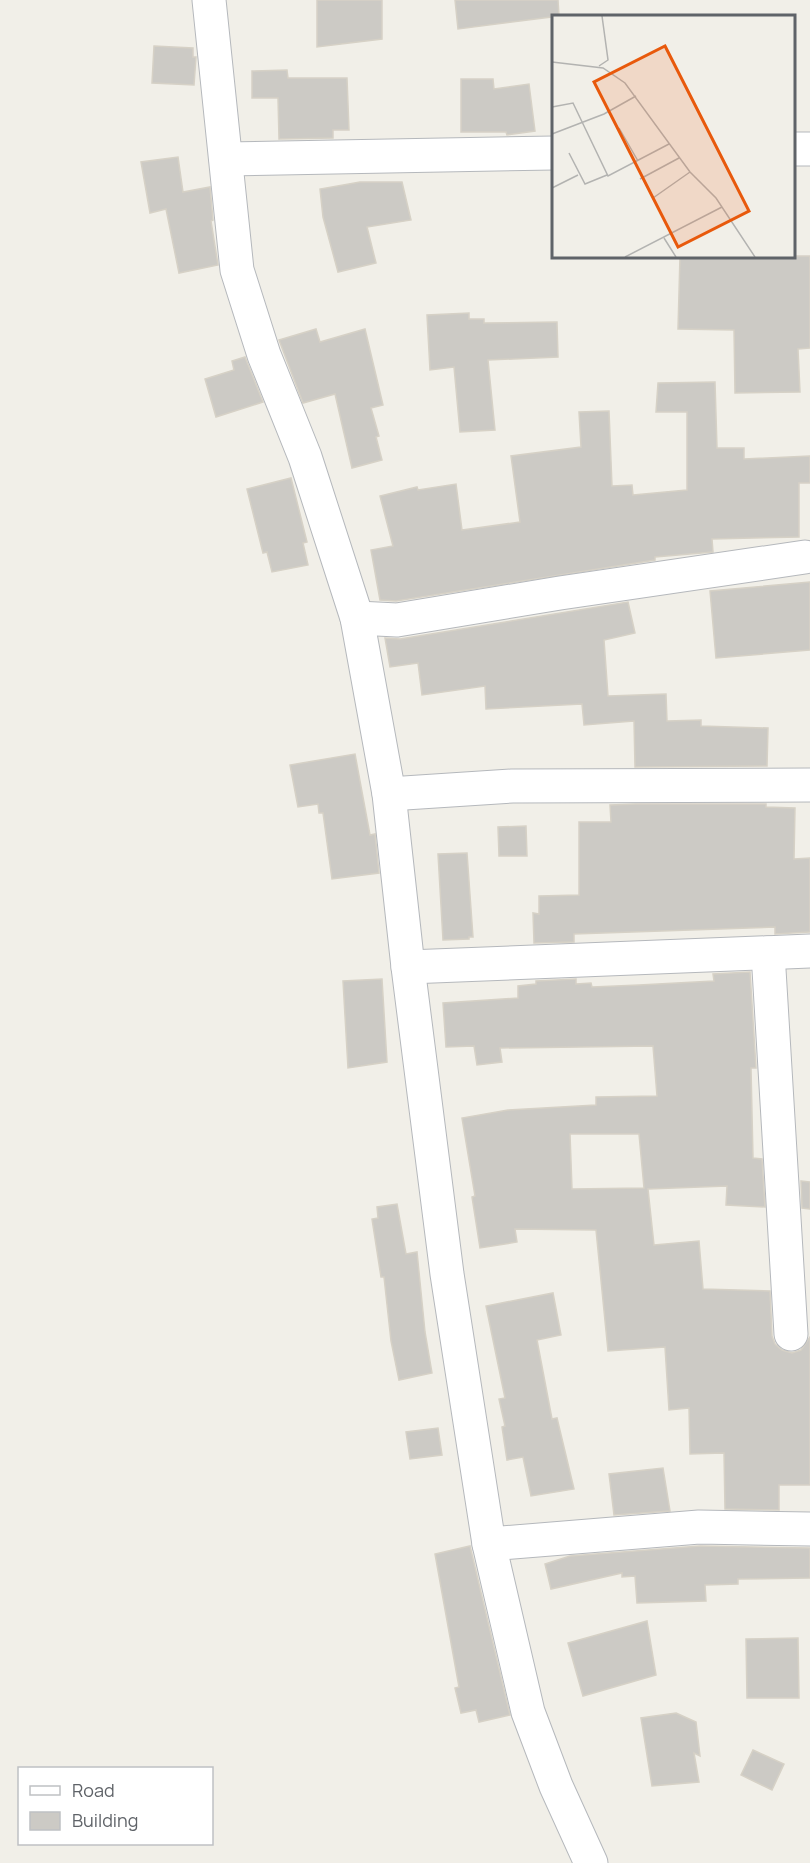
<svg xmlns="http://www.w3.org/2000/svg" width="810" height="1863" viewBox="0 0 810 1863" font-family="Manrope,sans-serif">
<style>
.building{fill:#cccac5;stroke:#d6d1c6;stroke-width:1.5;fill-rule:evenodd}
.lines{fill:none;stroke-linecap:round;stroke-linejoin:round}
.minor-casing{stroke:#b5b8bc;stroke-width:35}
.tertiary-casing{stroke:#b5b8bc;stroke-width:35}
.minor{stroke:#fff;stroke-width:33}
.tertiary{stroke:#fff;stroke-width:33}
.inset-road{fill:none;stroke:#b3b3b1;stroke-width:1.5}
.view{fill:#e8590c;fill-opacity:0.15;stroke:#e8590c;stroke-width:3}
.inset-edge{fill:none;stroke:#5f6368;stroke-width:3}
</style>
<rect width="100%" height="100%" fill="#f1efe8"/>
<!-- building -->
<g class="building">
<polygon points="317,0 382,0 382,39 317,47"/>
<polygon points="455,0 558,0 559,16 458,29"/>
<polygon points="154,46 193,48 193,57 196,57 194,85 152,83"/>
<polygon points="287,70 288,78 347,78 349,130 333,130 333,138 279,139 278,98 252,98 252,71"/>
<polygon points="461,79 493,79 494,89 529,84 535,131 507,135 506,132 461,132"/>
<polygon points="178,157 183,192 210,187 213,220 211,221 218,265 179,273 166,209 150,213 141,162"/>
<polygon points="360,182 402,182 411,220 367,227 376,263 338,272 323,217 320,189"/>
<polygon points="680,256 810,256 810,348 798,349 800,392 735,393 734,330 678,329"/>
<polygon points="469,313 469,319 484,319 484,323 557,322 558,357 488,360 495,430 460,432 454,367 430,370 427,315"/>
<polygon points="316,329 320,342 365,329 383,405 371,408 379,436 376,437 382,460 352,468 335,394 303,403 279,340"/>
<polygon points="245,357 263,402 216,417 205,379 234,370 232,361"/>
<polygon points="715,382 717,448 744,448 744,459 810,456 810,483 799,483 799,537 712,539 713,552 655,557 655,560 396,601 380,600 371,550 393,546 380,496 417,487 418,490 456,484 462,530 520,522 511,456 581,447 579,412 609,411 612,486 632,485 633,495 687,490 687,412 656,412 658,383"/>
<polygon points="291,478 307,542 303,543 308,565 272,572 267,552 263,553 247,489"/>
<polygon points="810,582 810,650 716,658 710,591"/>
<polygon points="628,602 635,633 604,640 608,696 666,694 667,721 701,720 701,726 768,728 767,766 635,767 634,721 584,725 582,704 486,709 485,686 422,695 418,663 390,667 385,638 400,639"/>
<polygon points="355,754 370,835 375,834 379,873 332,879 323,813 319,813 318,804 298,807 290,765"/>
<polygon points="636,804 766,804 766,807 795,808 794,859 810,858 810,932 775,934 775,927 574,934 574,942 534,943 533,913 539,914 539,896 579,895 579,822 611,822 610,805"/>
<polygon points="526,826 527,856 499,856 498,827"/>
<polygon points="467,853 473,937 469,937 469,939 443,940 438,854"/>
<path d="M750,972L756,1068H751L753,1158L762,1159L765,1207L726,1205L727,1186L648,1189L654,1245L699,1241L703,1289L770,1291L772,1336L775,1344L782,1350L792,1353L801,1350L810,1337V1485H779V1510L725,1509L724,1453L690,1454L689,1408L669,1410L665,1347L608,1351L596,1230L515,1229L517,1242L480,1248L472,1197L475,1196L462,1118L508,1110L596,1105V1097L657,1096L653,1046L500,1048L502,1062L477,1065L474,1046L446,1047L443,1003L518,998V986L536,984V981L576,979V984L591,983L592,987L639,985L714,981L713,974ZM570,1134H639L644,1188L572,1189Z"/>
<polygon points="382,979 387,1062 348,1068 343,981"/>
<polygon points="801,1181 810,1182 810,1209 802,1208"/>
<polygon points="397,1204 406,1254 417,1252 425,1332 432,1373 399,1380 391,1341 384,1277 381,1277 372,1219 378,1218 377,1207"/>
<polygon points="553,1293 561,1335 537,1340 552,1419 557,1418 574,1489 531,1496 523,1457 507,1460 502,1427 505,1426 499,1399 505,1398 486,1306"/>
<polygon points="438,1428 442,1455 410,1459 406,1432"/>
<polygon points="663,1468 670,1511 614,1515 609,1474"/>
<polygon points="470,1546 510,1715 479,1722 476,1710 461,1713 455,1688 459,1687 435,1554"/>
<polygon points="700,1546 810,1548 810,1578 738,1579 738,1584 705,1585 706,1601 637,1603 635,1576 622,1577 622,1573 551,1589 545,1564 570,1556"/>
<polygon points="647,1621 656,1675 583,1696 568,1643"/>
<polygon points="798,1638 799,1698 747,1698 746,1639"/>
<polygon points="676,1713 696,1722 700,1756 694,1753 699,1782 652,1786 641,1718"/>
<polygon points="753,1750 784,1764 772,1790 741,1775"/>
</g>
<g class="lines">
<defs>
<g id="minor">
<polyline points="794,149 810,149"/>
<polyline points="226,159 554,153"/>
<polyline points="357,618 397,620 560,593 805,557"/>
<polyline points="389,794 512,786 810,785"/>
<polyline points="768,953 791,1334"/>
<polyline points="408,967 810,951"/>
<polyline points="489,1544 699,1527 810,1529"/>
</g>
<polyline id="tertiary" points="209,0 237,270 264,355 305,457 357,618 389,794 408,967 447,1274 489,1544 528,1712 556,1786 591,1863"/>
</defs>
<!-- minor casing -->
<use href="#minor" class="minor-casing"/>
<!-- tertiary casing -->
<use href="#tertiary" class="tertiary-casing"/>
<!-- minor -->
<use href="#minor" class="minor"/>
<!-- tertiary -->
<use href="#tertiary" class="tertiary"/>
</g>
<!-- overview -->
<g transform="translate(552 15)">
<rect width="243" height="243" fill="#f1efe8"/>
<path class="inset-road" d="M0,47L51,53L73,68L138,157L164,183L203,242M47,51L56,45L50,1M0,92L21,88L56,161L117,129M67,113L86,146M0,119L52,99L84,81M17,138L33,169L55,160M88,164L127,143M0,173L26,160M101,183L138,157M112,223L124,242M73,242L170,192"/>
<path class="view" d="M113,31L197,196L126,232L42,67Z"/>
<rect width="243" height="243" class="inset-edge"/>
</g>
<!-- legend -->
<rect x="18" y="1767" width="195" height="78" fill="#ffffff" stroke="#bfc1c3" stroke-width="1.5"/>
<rect x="30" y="1786" width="30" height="9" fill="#ffffff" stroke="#bfc1c3" stroke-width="1.5"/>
<text x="72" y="1797" font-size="18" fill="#5f6368">Road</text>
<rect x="30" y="1812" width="30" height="18" fill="#cccac5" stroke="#bfc1c3" stroke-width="1.5"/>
<text x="72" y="1827" font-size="18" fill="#5f6368">Building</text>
</svg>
